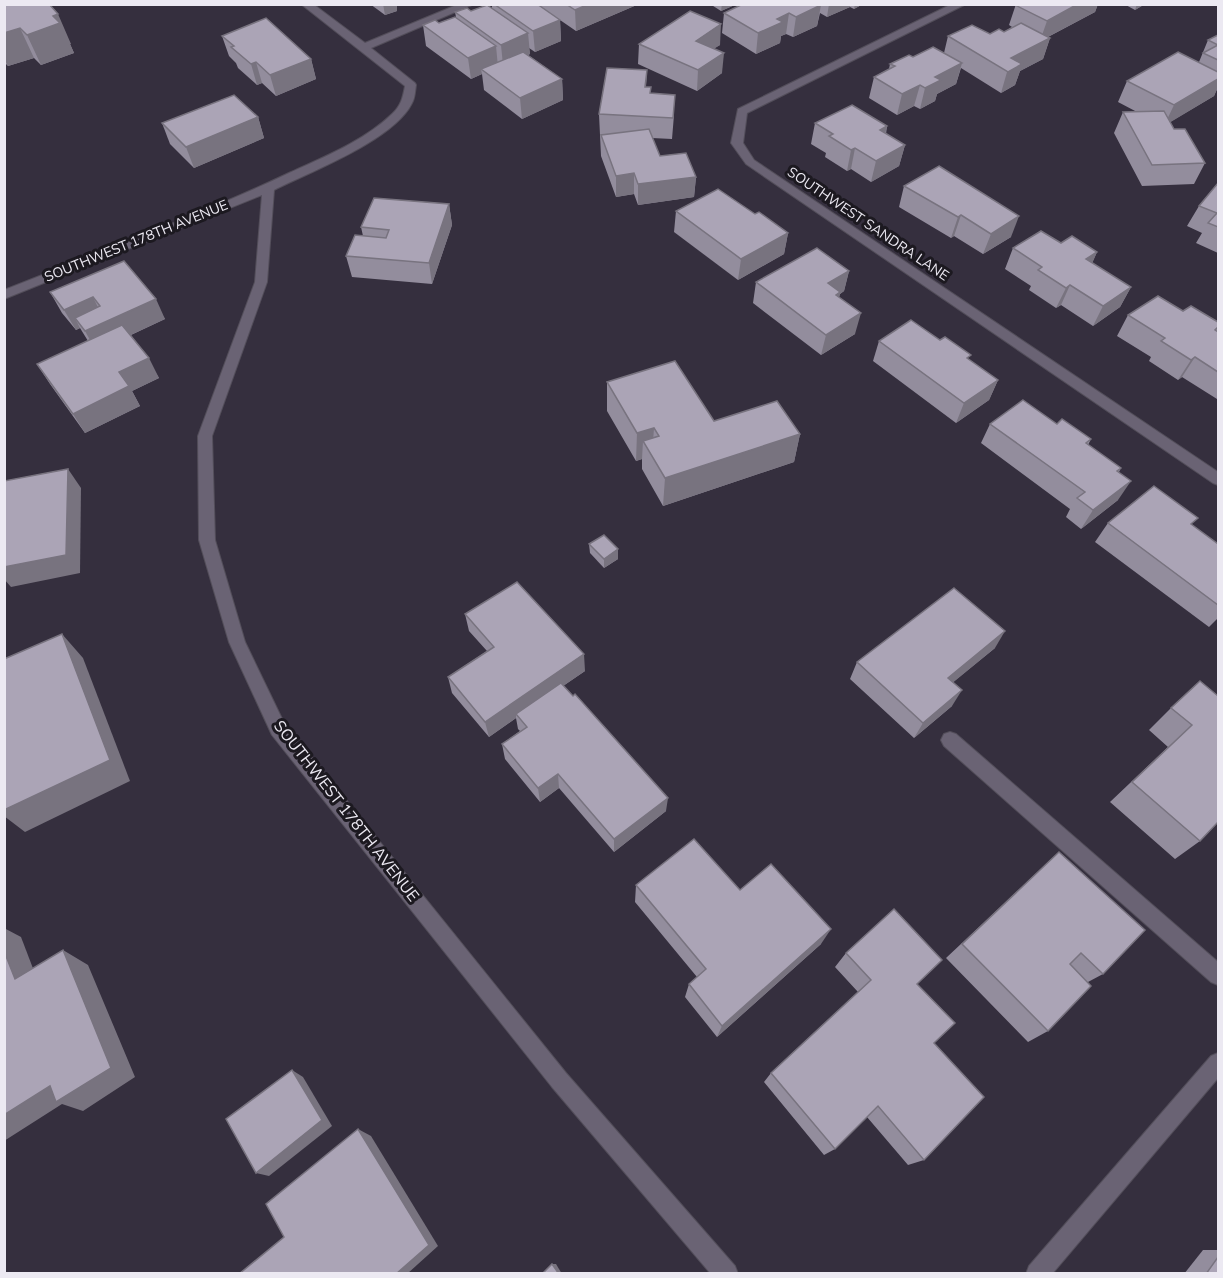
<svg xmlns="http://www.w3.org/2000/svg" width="1223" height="1278" viewBox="0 0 1223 1278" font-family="'Nunito Sans',sans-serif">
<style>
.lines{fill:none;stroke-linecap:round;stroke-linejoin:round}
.service-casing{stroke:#534e5a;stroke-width:2}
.minor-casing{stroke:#534e5a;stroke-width:2}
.service{fill:#6a6374;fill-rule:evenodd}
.minor{fill:#6a6374;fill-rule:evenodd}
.wall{fill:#938d9d}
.shaded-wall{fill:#78737f}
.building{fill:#aba4b6;stroke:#78737f;stroke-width:1.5}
.labels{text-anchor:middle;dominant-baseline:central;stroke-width:6;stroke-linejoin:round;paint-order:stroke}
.far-street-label{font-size:14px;fill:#ece9f2;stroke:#1c1920}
.street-label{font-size:16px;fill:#ece9f2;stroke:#1c1920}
</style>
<rect width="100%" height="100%" fill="#352f3e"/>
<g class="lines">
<defs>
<polygon id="service" points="950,732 956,734 1218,962 1218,985 1211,982 944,746 941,740 944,734"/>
<g id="minor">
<path d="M301,4H313L365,43L459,4H474L371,48L415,83L416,85C415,91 415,98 412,103C394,140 310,172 274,190L267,282L212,436L215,540L245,642L284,723L566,1073L735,1266L738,1274H711L552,1087L272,735L229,642L199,540L198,436L255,282L262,195L4,299V290C99,252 196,217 289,173C324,157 364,141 392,114C401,106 403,97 405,86Z"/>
<polygon points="952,4 966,4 747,113 743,143 754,160 1218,472 1218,485 1213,483 746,164 731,143 738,109"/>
<polygon points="1218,1053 1218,1078 1052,1274 1026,1274 1029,1266 1211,1056"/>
</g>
</defs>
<!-- service casing -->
<use href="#service" class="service-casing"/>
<!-- minor casing -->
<use href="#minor" class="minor-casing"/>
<!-- service -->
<use href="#service" class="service"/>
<!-- minor -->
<use href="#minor" class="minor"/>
</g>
<!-- wall -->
<g class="wall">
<polygon points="4,4 71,44 70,44 74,53 41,65 34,58 8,66 4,62"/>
<polygon points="370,4 397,4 397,11 385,15"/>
<polygon points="492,4 537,4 539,6 539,4 639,4 576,31 560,20 561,41 535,52 529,48 530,54 528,55 562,79 563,100 522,119 484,90 482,74 471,79 426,46 423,25 439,23 456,17 455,12 492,8"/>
<polygon points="710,4 737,4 721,11"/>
<polygon points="743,4 863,4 854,9 850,7 827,17 820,13 817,26 793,37 786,34 781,36 780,43 756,54 722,33 724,13"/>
<polygon points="1016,4 1098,4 1095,12 1048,37 1050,38 1043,59 1020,71 1015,85 1001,93 961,68 956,84 937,94 935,101 920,109 914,106 897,115 869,98 874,77 889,69 890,64 913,57 944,53 948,36 990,34 1004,32 1012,27 1009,25"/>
<polygon points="1124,4 1145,4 1135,10"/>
<polygon points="1218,35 1218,87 1214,96 1170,122 1174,129 1205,163 1194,184 1142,186 1114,133 1123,112 1137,112 1118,102 1127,81 1199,62 1208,40"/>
<polygon points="222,36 311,59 316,79 276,96 262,83 257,85 238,68 236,63 229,56"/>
<polygon points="639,44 720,45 714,48 722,73 697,91 638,64"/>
<polygon points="647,70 646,87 650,93 674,115 672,139 652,138 660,156 696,177 694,197 638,205 634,194 616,197 601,156 599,114"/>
<polygon points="258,117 264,138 194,168 170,144 162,123"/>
<polygon points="815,123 887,126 886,134 905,145 899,166 871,182 851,169 847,171 825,157 826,153 811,144"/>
<polygon points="1218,183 1218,253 1196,243 1202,233 1187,226 1199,206"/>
<polygon points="904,186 1011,237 983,254 954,236 951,238 899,207"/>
<polygon points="449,204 452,225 432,284 352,277 346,256 363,236 361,227"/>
<polygon points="676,211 755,214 788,233 784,254 738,280 674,232"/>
<polygon points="1061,243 1097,252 1092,263 1131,287 1120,307 1093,326 1061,305 1056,308 1029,290 1031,286 1005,269 1013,248"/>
<polygon points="124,261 165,319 131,335 159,378 132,391 140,406 85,433 50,384 37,364 88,341 80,328 76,330 62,313 50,292"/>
<polygon points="849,271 844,291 840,294 839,297 855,334 821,355 753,303 756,282"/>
<polygon points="1183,311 1218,322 1218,329 1217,331 1218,332 1218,398 1217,399 1182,377 1178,380 1149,361 1151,357 1117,336 1128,315"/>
<polygon points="879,341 969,360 998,380 989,400 956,423 873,361"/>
<polygon points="607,382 714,421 800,434 794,462 663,506 642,469 642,459 636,461 607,411"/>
<polygon points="990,424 1057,424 1091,439 1088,445 1121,468 1119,472 1118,500 1081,529 1066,517 1070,509 981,443"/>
<polygon points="1108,523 1192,526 1218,544 1218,618 1209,627 1095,542"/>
<polygon points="589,544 618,559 604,568 590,553"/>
<polygon points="465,614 585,671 563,686 666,811 614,852 559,788 540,802 505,759 502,744 520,731 518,729 516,718 489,737 452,693 448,677 487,651 469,631"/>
<polygon points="995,648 953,682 952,706 914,738 850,679 857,662"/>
<polygon points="1218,696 1200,841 1175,859 1110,802 1168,747 1149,730 1171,708"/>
<polygon points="1059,852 1103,974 1088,982 1048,1031 1028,1042 946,958"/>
<polygon points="636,885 740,890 821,944 717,1037 685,997 689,984 697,977 635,902"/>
<polygon points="846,953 917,984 934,1043 924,1160 908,1165 867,1117 835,1149 824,1155 764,1082 771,1073 858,992 835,967"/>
<polygon points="1203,1250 1218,1250 1218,1274 1184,1274"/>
</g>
<!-- shaded-wall -->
<g class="shaded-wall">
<polygon points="383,4 397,4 397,11 385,15"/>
<polygon points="589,4 639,4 576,31 575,10"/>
<polygon points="722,4 737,4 721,11"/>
<polygon points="829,4 850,4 850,7 827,17"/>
<polygon points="855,4 863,4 854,9"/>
<polygon points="1078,4 1098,4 1095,12 1040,41 1047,21"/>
<polygon points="1137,4 1145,4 1135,10"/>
<polygon points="821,5 817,26 793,37 796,17"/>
<polygon points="789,13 786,34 781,36 780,43 756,54 758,33 777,19"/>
<polygon points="58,14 71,44 70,44 74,53 41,65 27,35 53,16"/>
<polygon points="560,20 561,41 535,52 533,31"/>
<polygon points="721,24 720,45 695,61 696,41"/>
<polygon points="20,28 34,58 8,66 4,59 4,33"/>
<polygon points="528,33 530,54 503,65 501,45"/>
<polygon points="1050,38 1043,59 1020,71 1015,85 1001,93 1011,58"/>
<polygon points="496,46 498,67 481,69 482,74 471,79 468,58"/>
<polygon points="724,53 722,73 697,91 698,70"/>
<polygon points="311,59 316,79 276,96 270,75"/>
<polygon points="256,62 262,83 257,85 251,64"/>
<polygon points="962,63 956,84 937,94 935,101 920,109 925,88 935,77"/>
<polygon points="562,79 563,100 522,119 520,98"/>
<polygon points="1218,79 1218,87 1214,96 1164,126 1174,105"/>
<polygon points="920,85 914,106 897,115 902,94"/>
<polygon points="258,117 264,138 194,168 186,147"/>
<polygon points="887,126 882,147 880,130"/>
<polygon points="905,145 899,166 871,182 876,161"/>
<polygon points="855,148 851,169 847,171 851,150"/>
<polygon points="634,173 634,194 616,197 616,176"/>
<polygon points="696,177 694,197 638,205 638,184"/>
<polygon points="449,204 452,225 432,284 429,263"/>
<polygon points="961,215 954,236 951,238 958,217"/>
<polygon points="1019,216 1011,237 983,254 991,234"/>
<polygon points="788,233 784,254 738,280 741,259"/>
<polygon points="1097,252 1088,273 1086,259"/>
<polygon points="849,271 844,291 840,294 835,313 828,283"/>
<polygon points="1070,285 1061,305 1056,308 1066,288"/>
<polygon points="1131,287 1120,307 1093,326 1103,306"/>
<polygon points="93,297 103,318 75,318 80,328 76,330 64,310"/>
<polygon points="156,299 165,319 96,351 85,331"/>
<polygon points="861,313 855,334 821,355 826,335"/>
<polygon points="1195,357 1182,377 1178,380 1191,360"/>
<polygon points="149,358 159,378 132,391 140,406 85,433 73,414 119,372"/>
<polygon points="998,380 989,400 956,423 964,403"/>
<polygon points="654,428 652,456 643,441 642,459 636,461 637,433"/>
<polygon points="800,434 794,462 663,506 665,478"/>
<polygon points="68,469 81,488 80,573 11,587 4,579 4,567"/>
<polygon points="1131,481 1118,500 1081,529 1093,510"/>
<polygon points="618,549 618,559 604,568 604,559"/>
<polygon points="1005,631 995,648 939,694 948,678"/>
<polygon points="62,634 83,658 130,781 25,832 4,816 4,810"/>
<polygon points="584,654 585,671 518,717 516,714 516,718 489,737 485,722"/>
<polygon points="962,690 952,706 914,738 923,723"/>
<polygon points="558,774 559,788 540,802 538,788"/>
<polygon points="668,798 666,811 614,852 614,839"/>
<polygon points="4,928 21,937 42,992 15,979 4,951"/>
<polygon points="831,929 821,944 717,1037 722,1026"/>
<polygon points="63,950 88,965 135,1077 83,1111 62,1104 4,1141 4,1115"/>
<polygon points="292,1070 303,1077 332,1126 269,1176 256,1173"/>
<polygon points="358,1129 371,1136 438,1246 407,1274 396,1274"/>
<polygon points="552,1264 556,1264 562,1274 559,1274"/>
</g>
<!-- building -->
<g class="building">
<polygon points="4,4 49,4 58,14 53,16 60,23 27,35 20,28 4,33"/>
<polygon points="494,4 537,4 560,20 533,31"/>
<polygon points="566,4 589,4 575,10"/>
<polygon points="743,4 820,4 821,5 796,17 789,13 777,19 783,22 758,33 724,13"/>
<polygon points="1078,4 1047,21 1015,5 1016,4"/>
<polygon points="487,5 528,33 501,45 455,12 467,8 471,11"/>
<polygon points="690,11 721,24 696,41 724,53 698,70 639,44"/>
<polygon points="455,17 496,46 468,58 423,25 435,20 439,23"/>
<polygon points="266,18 311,59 270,75 256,62 251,64 231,47 234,46 222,36"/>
<polygon points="1021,23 1050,38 1011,58 1022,64 1008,72 948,36 972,25 990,34 999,29 1004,32"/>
<polygon points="1218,35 1218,60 1203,53 1218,45 1208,40"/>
<polygon points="933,47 962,63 935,77 941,80 925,88 920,85 902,94 874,77 895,66 890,64 909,55 913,57"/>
<polygon points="523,52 562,79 520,98 481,69"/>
<polygon points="1178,52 1218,72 1218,79 1174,105 1127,81"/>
<polygon points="607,68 647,70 645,87 651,87 650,93 675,95 673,118 599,114"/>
<polygon points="234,95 258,117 186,147 162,123"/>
<polygon points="852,105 887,126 880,130 905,145 876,161 855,148 851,150 829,136 833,134 815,123"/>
<polygon points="1164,111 1174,129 1185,129 1205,163 1152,165 1123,112"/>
<polygon points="649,129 660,156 686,153 696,177 638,184 634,173 616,176 601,135"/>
<polygon points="939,166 1019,216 991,234 961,215 958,217 904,186"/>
<polygon points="1218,183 1218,227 1208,223 1217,213 1199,206"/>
<polygon points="718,189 755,214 759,212 788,233 741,259 676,211"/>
<polygon points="374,198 449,204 429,263 346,256 355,235 386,238 389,230 361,227"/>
<polygon points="1041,231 1061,243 1072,236 1097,252 1086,259 1131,287 1103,306 1070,285 1066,288 1038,270 1042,267 1013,248"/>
<polygon points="817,248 849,271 828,283 840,292 836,295 861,313 826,335 756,282"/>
<polygon points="124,261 156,299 85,331 75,318 100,306 93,297 64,310 50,292"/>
<polygon points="1158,296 1183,311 1191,306 1218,322 1218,327 1215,330 1218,332 1218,372 1195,357 1191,360 1161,341 1165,338 1128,315"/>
<polygon points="911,320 940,340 945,337 971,355 967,358 998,380 964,403 879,341"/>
<polygon points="122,325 149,358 119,372 129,386 73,414 37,364"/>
<polygon points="675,361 714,421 777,401 800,434 665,478 643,441 659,436 654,428 637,433 607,382"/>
<polygon points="1023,400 1057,424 1062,419 1091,439 1086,443 1121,468 1117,471 1131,481 1093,510 1077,498 1085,492 990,424"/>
<polygon points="68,469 66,555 4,567 4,481"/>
<polygon points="1154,486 1198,518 1191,524 1218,544 1218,605 1108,523"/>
<polygon points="604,535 618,549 604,559 589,544"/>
<polygon points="517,582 584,654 485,722 448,677 494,647 465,614"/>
<polygon points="954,588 1005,631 948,678 962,690 923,723 857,662"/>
<polygon points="62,634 110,760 4,810 4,659"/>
<polygon points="1200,681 1218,696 1218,822 1200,841 1132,782 1192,725 1171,708"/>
<polygon points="561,683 573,696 575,694 668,798 614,839 558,774 538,788 502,744 527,727 516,714"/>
<polygon points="694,839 740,890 771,864 831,929 722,1026 689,984 706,969 636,885"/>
<polygon points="1059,852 1145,930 1103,974 1081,953 1070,964 1091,986 1048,1031 962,944"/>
<polygon points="894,909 942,960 917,984 955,1023 934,1043 984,1097 924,1160 878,1106 835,1149 771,1073 871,980 846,953"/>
<polygon points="63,950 111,1068 56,1102 50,1086 4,1115 4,951 15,979"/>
<polygon points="292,1070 322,1120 256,1173 226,1119"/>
<polygon points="358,1129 429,1245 396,1274 239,1274 284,1237 266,1204"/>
<polygon points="1218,1257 1218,1274 1206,1274"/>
<polygon points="552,1264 559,1274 542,1274"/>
</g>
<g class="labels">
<!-- far-street labels -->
<g class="far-street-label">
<text transform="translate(868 224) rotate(34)">SOUTHWEST SANDRA LANE</text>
<text transform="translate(136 241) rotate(-22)">SOUTHWEST 178TH AVENUE</text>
</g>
<!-- street labels -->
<g class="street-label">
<text transform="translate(346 811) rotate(52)">SOUTHWEST 178TH AVENUE</text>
</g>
</g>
<!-- border -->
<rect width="1223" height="1278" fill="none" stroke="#ece9f2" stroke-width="12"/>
</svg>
